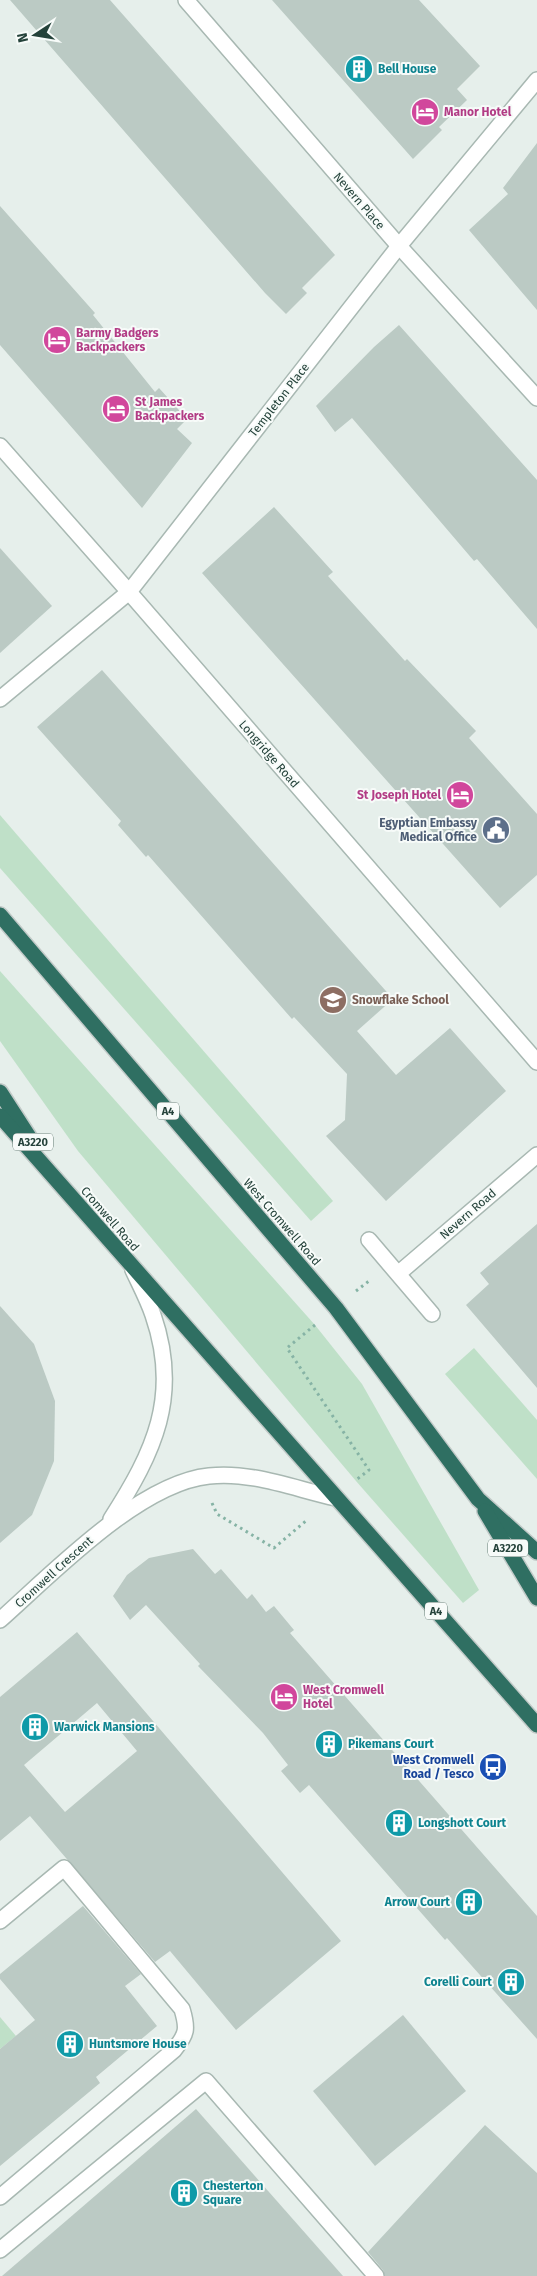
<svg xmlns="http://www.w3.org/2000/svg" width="537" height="2276" viewBox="0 0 537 2276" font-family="'Fira Sans',sans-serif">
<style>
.green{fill:#bfe0c8}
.building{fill:#bbcac4;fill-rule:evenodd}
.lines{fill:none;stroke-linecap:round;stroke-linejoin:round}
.lane-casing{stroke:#a8b8b2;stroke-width:18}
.street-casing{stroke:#a8b8b2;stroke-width:18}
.highway-casing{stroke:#c2cac8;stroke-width:18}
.path{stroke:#86b3a5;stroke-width:3;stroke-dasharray:2.5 4;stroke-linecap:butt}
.lane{stroke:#fff;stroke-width:15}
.street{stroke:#fff;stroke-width:15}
.highway{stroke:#2f6f62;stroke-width:15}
.labels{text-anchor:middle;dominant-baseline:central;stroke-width:4;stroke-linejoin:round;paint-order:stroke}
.shield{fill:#f7fbf9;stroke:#637a73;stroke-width:1}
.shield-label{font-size:11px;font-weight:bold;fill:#24423a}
.culture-label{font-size:12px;font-weight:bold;fill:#0d838f;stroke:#f7fbf9;text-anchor:start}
.hotel-label{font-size:12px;font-weight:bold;fill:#b23c85;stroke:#f7fbf9;text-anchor:start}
.street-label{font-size:12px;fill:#24423a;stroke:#f7fbf9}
.service-label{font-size:12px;font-weight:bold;fill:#4e5e75;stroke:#f7fbf9;text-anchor:end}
.education-label{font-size:12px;font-weight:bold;fill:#785e54;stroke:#f7fbf9;text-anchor:start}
.transit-label{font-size:12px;font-weight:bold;fill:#164399;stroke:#f7fbf9;text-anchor:end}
</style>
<rect width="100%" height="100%" fill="#e6efeb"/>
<!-- green -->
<g class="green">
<polygon points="0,815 333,1201 311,1221 0,868"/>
<polygon points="0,971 315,1325 362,1384 479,1590 463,1603 356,1481 78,1151 0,1041"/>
<polygon points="474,1348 537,1420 537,1479 445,1374"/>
<polygon points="0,2017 16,2036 0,2049"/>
</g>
<!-- building -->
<g class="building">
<polygon points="10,0 110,0 335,255 302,288 307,293 286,314 265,293"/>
<polygon points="272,0 419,0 480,66 457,89 467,100 439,127 442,130 413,159"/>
<polygon points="537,143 537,310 469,230 508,194 503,188"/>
<polygon points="0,206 95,313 93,315 155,392 159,388 187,419 177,429 192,443 142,508 0,345"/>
<polygon points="399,325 537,480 537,629 477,559 474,561 352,418 335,432 316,406 374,347"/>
<polygon points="274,507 333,572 328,576 405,661 407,659 476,731 469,738 537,814 537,875 500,908 202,573"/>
<polygon points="0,548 52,606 0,653"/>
<polygon points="102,670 393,999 357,1031 396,1075 450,1028 506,1091 386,1201 326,1136 345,1120 347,1074 294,1017 292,1019 148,855 146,857 118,825 121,821 37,727"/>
<polygon points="537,1224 537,1388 466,1305 489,1284 480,1273"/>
<polygon points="0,1306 34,1344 55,1401 54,1461 32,1515 0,1543"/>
<polygon points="193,1549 215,1574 221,1569 247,1599 252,1594 266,1612 274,1606 294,1630 290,1633 537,1916 537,2039 447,1938 445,1940 309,1785 300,1793 281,1771 288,1765 263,1733 198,1666 200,1664 146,1605 130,1620 113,1596 127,1575 149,1558"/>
<path d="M77,1632L341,1941L236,2030L170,1951L155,1962L30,1816L0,1841V1697ZM97,1703L137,1751L65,1812L24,1765Z"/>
<polygon points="83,1906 141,1974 125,1986 157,2026 96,2077 100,2083 0,2166 0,2049 35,2020 0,1979 0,1974"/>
<polygon points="403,2015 466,2091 375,2166 313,2091"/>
<polygon points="196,2109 343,2276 2,2276"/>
<polygon points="485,2125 537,2173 537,2276 385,2276 383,2270 368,2252"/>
</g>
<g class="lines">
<defs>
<g id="lane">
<path d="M0,1921L64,1868L182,2009C188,2029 187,2034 174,2050L0,2197"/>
<polyline points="0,2250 206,2081 376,2276"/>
</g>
<g id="street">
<polyline points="186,0 399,246 537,398"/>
<polyline points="0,446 129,592 537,1062"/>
<polyline points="0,699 129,592 399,246 537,80"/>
<polyline points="369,1240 432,1314"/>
<polyline points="399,1273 537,1155"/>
<path d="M111,1519C154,1452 181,1396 153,1315C148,1300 140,1285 133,1270"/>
<path d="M0,1620C52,1574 139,1483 209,1476C251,1471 295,1489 336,1498"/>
</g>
<g id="highway">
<polyline points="0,915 336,1308 478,1499 537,1552"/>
<polyline points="0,1092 31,1140"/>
<polyline points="0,1116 537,1725"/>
<polyline points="485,1511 537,1598"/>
</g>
</defs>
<!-- lane casing -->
<use href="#lane" class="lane-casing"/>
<!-- street casing -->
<use href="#street" class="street-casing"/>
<!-- highway casing -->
<use href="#highway" class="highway-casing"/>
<!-- path -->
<g class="path">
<polyline points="356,1291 369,1281"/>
<polyline points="315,1325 287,1348 369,1470 356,1480"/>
<polyline points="212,1503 217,1514 274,1548 307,1520"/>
</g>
<!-- lane -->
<use href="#lane" class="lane"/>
<!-- street -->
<use href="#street" class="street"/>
<!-- highway -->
<use href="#highway" class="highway"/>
</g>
<!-- icons -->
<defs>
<symbol id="building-disc" viewBox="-11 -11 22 22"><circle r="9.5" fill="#0f9aa8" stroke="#f7fbf9"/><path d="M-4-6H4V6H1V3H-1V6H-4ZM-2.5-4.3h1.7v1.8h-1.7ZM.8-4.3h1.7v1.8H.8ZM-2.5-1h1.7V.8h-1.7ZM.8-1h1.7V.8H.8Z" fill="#fff"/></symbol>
<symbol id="hotel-disc" viewBox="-11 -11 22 22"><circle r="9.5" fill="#d1479c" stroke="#f7fbf9"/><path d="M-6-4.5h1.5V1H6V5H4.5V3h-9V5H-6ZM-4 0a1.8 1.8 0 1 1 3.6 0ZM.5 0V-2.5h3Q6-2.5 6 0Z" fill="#fff"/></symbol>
<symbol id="civic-disc" viewBox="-11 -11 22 22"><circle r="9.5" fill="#5c6f8a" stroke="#f7fbf9"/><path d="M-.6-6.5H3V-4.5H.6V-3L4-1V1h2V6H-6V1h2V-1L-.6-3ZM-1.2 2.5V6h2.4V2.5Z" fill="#fff"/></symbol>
<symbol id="school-disc" viewBox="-11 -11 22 22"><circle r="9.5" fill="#8d6e63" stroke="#f7fbf9"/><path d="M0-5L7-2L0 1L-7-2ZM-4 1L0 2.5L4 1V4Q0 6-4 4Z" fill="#fff"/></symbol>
<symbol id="bus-disc" viewBox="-11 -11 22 22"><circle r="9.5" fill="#1a4fb4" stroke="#f7fbf9"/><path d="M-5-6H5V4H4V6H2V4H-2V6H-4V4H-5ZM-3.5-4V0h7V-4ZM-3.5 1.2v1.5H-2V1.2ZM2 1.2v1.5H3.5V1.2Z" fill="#fff"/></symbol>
</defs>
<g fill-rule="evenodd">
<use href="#building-disc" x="343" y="53" width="32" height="32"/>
<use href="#hotel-disc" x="409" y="96" width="32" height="32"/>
<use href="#hotel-disc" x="41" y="324" width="32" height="32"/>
<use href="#hotel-disc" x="100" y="393" width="32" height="32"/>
<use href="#hotel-disc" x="444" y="779" width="32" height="32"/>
<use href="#civic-disc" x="480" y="814" width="32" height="32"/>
<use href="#school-disc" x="317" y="984" width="32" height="32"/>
<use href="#hotel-disc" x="268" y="1681" width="32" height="32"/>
<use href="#building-disc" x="19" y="1711" width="32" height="32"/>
<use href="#building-disc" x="313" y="1728" width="32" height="32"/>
<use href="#bus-disc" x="477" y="1751" width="32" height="32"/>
<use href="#building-disc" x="383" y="1807" width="32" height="32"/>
<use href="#building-disc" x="453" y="1886" width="32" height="32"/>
<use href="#building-disc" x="495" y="1966" width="32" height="32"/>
<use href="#building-disc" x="54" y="2028" width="32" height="32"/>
<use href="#building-disc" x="168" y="2177" width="32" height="32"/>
</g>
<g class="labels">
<!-- shield labels -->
<g class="shield">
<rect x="157" y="1102.5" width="22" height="17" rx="4"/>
<rect x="13" y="1133.5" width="40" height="17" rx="4"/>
<rect x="488" y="1539.5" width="40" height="17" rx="4"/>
<rect x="425" y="1602.5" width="22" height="17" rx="4"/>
</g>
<g class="shield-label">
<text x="168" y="1111">A4</text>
<text x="33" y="1142">A3220</text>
<text x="508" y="1548">A3220</text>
<text x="436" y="1611">A4</text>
</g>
<!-- culture labels -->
<g class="culture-label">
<text x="378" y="69">Bell House</text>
<text x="54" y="1727">Warwick Mansions</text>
<text x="348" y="1744">Pikemans Court</text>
<text x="418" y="1823">Longshott Court</text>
<text x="450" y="1902" text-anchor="end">Arrow Court</text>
<text x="492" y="1982" text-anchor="end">Corelli Court</text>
<text x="89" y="2044">Huntsmore House</text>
<text x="203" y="2186">Chesterton<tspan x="203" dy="14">Square</tspan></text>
</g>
<!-- hotel labels -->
<g class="hotel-label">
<text x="444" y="112">Manor Hotel</text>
<text x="76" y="333">Barmy Badgers<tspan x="76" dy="14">Backpackers</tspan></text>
<text x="135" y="402">St James<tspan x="135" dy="14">Backpackers</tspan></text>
<text x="441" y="795" text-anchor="end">St Joseph Hotel</text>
<text x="303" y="1690">West Cromwell<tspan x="303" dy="14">Hotel</tspan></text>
</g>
<!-- street labels -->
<g class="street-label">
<text transform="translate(359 201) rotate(49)">Nevern Place</text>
<text transform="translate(279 400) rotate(-52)">Templeton Place</text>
<text transform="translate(269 754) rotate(49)">Longridge Road</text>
<text transform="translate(468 1214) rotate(-41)">Nevern Road</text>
<text transform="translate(110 1219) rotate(49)">Cromwell Road</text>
<text transform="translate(282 1222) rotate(49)">West Cromwell Road</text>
<text transform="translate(54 1572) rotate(-42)">Cromwell Crescent</text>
</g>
<!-- service labels -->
<g class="service-label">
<text x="477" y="823">Egyptian Embassy<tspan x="477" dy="14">Medical Office</tspan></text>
</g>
<!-- education labels -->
<g class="education-label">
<text x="352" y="1000">Snowflake School</text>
</g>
<!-- transit labels -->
<g class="transit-label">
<text x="474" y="1760">West Cromwell<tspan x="474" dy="14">Road / Tesco</tspan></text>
</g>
</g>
<!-- north arrow -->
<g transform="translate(35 35) rotate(258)" stroke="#f7fbf9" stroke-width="4" paint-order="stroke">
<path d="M0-4L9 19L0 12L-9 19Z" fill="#24423a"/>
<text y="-8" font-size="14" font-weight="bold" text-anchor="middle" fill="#24423a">N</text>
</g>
</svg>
